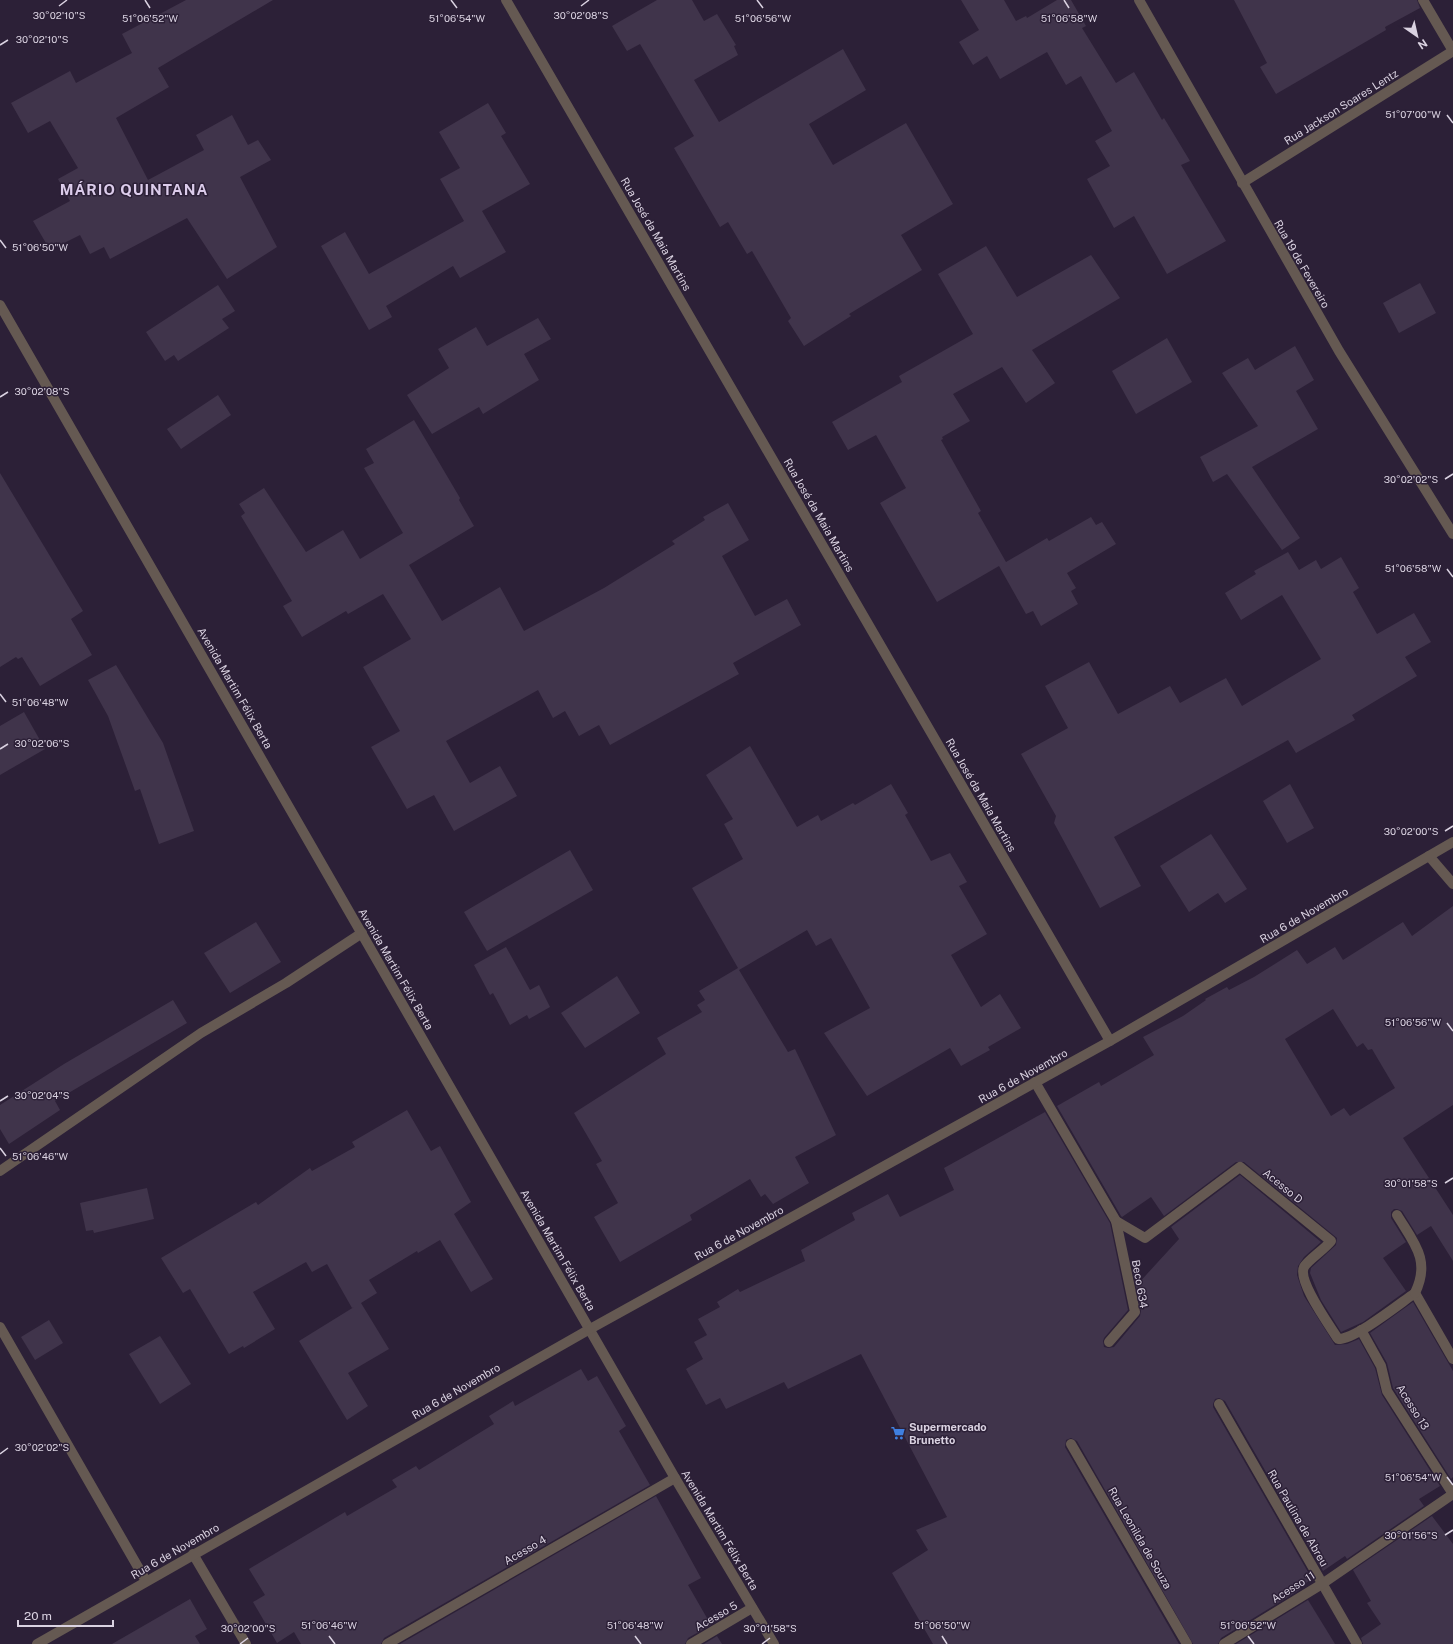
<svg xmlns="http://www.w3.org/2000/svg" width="1453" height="1644" viewBox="0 0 1453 1644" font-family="'Public Sans',sans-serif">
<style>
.building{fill:#40344b;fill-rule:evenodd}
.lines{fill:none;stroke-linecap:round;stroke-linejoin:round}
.service{stroke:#655952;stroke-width:10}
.minor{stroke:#655952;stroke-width:10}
.tertiary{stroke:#655952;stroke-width:10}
.ticks{fill:none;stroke:#dad2e1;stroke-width:1.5}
.labels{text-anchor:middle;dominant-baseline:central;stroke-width:3;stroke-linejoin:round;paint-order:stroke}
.street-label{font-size:11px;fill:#dad2e1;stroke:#2c2037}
.poi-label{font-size:11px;font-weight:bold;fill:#dad2e1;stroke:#2c2037;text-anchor:start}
.district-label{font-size:15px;font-weight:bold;letter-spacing:1px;fill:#dccceb;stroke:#2c2037}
.ticks-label{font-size:10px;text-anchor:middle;fill:#dad2e1;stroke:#2c2037;stroke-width:3;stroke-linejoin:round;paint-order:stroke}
</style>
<rect width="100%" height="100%" fill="#2c2037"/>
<!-- building -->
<g class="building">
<polygon points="186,0 273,0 158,68 169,87 116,118 148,180 204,150 196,135 232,115 248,145 258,140 271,160 240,177 277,247 227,279 187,218 110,259 104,247 90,254 80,235 50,250 33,221 70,201 58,179 78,168 50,121 28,133 11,103 70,71 76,83 132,53 122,34"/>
<polygon points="657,0 692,0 704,21 717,14 736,45 734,46 738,55 694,80 719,122 843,49 866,90 809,124 833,165 906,123 953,204 901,235 922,270 849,314 851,316 804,346 788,321 791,318 752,251 747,254 728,222 720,227 674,148 694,136 640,44 627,51 612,26"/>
<polygon points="961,0 1004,0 1016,21 1026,16 1027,18 1057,0 1071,0 1086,26 1082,28 1116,83 1134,72 1162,120 1164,118 1190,161 1181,165 1226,241 1167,274 1134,216 1114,228 1087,179 1110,166 1095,141 1112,131 1081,76 1066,85 1047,52 1000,79 987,56 973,65 959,42 979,30"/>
<polygon points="1234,0 1417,0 1420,8 1385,27 1386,30 1276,94 1260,67 1267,63"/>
<polygon points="488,103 506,133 501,136 530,184 482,211 506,252 460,278 453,266 386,306 392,317 369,330 321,246 345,232 369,274 464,221 440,179 460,168 439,132"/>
<polygon points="986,246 1017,297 1091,255 1120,298 1032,350 1055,383 1026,403 1002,367 953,394 970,421 942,437 943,439 941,440 981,511 978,513 1006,562 1047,538 1049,541 1091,517 1096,525 1102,522 1116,544 1067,573 1076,588 1071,591 1078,604 1041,626 1033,611 1026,614 999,566 937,602 880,503 906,488 876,435 848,450 832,422 902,382 899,376 973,334 938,274"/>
<polygon points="1420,283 1436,313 1399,333 1383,303"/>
<polygon points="218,285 235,311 222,319 229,328 178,361 174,355 165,361 146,332"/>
<polygon points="538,318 551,339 524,354 539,380 483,414 479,407 432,434 407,395 449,368 438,349 476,327 487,346"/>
<polygon points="1167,338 1192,382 1136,414 1112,371"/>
<polygon points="1295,346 1314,380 1296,391 1318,429 1252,467 1300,538 1282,550 1227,474 1213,482 1200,457 1258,426 1222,373 1248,358 1255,370"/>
<polygon points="218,395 231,415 181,449 167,429"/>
<polygon points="414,420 460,498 459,500 474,526 409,565 442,621 500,587 524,631 604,588 675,544 672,541 705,520 703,517 728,503 749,540 722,556 755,616 787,599 801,625 733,663 739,674 610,745 599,725 579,736 565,711 553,718 538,690 446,741 470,783 500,766 517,796 454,831 434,795 407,809 371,747 400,731 363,667 411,639 383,594 348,614 346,611 302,637 283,606 292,601 241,516 245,513 239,504 264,488 306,552 343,530 360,559 403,533 364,468 374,463 366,449"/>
<polygon points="0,473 83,611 71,619 92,655 40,686 22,657 18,659 16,657 0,667"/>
<polygon points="1288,552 1299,570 1316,560 1321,569 1341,557 1359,588 1353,592 1377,634 1414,613 1431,642 1405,657 1417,676 1352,715 1355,720 1296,753 1288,740 1114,837 1141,886 1100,908 1054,823 1056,816 1021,754 1068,728 1045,686 1089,662 1118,714 1170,686 1180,703 1226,678 1242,706 1321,659 1282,595 1241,620 1225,593 1256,574 1254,571"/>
<polygon points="116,665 163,743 194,831 159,844 140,789 135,791 108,716 88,680"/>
<polygon points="24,712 45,749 0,775 0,726"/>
<polygon points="750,746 797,827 818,815 821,821 853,803 855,805 891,784 908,813 905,815 931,861 950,853 967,882 959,886 987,934 951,955 981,1007 1000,994 1021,1028 988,1047 990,1050 961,1066 950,1048 867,1096 824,1033 870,1008 831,938 816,946 807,930 739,970 788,1052 795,1049 836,1135 795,1157 809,1183 773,1204 765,1194 761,1197 750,1179 690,1215 692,1220 620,1262 594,1217 618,1203 596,1164 602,1161 574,1113 666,1054 657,1038 702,1012 697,1005 705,1000 699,991 738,968 692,888 743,859 724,824 733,819 706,775"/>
<polygon points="1290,784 1314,828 1287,843 1263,801"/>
<polygon points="1211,834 1247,889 1225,903 1218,893 1189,912 1160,866"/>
<polygon points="570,850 593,890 487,951 464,912"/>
<path d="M1453,906V1105L1403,1138L1453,1215V1261L1431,1226L1417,1235L1402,1211L1397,1209H1394L1391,1212V1218L1406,1242L1383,1258L1406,1291L1363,1322L1341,1332L1321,1300L1310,1273L1311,1268L1336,1245L1337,1238L1244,1162H1236L1164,1216L1151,1197L1122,1217L1121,1216L1057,1106L1099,1082L1101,1086L1154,1055L1143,1037L1183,1016L1206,1000L1205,999L1227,987L1229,990L1254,977L1297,950L1307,964L1335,947L1343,960L1403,922L1412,936ZM1333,1009L1357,1047L1363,1043L1368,1050L1372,1049L1395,1088L1350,1116L1344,1108L1331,1116L1285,1039Z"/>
<polygon points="256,922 281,962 230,993 204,953"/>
<polygon points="506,947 530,990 539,985 550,1007 529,1019 527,1015 510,1025 493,993 490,995 474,965"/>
<polygon points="617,976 640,1013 585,1048 561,1013"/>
<polygon points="173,1000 187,1023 55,1101 60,1110 9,1144 0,1129 0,1105 64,1064"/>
<polygon points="407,1110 431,1151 440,1146 471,1202 454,1214 493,1279 471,1292 440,1240 418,1253 417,1251 369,1280 377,1293 361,1303 389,1349 348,1373 368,1406 347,1420 299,1341 354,1307 352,1308 327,1264 312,1272 306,1262 253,1292 275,1329 244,1348 243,1346 229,1354 190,1289 183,1293 161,1258 256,1202 258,1205 310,1168 312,1171 355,1147 352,1142"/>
<polygon points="1045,1112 1110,1223 1128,1310 1104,1338 1103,1341 1104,1347 1108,1348 1114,1347 1140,1316 1141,1311 1136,1286 1179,1239 1171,1227 1240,1175 1321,1242 1304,1257 1298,1266 1297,1275 1304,1296 1335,1345 1347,1344 1359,1339 1375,1368 1382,1395 1440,1486 1419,1499 1424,1506 1347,1559 1345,1556 1323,1571 1225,1401 1219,1398 1215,1399 1213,1404 1213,1407 1312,1579 1300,1587 1301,1589 1221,1638 1218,1644 1193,1644 1077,1441 1071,1438 1066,1440 1065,1447 1179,1644 933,1644 892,1573 928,1550 916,1530 947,1517 861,1354 788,1389 784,1382 726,1409 720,1398 706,1405 686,1369 703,1359 694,1342 707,1335 698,1319 720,1307 717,1302 738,1289 740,1292 805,1261 801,1250 855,1220 852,1213 888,1194 900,1217 954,1190 944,1168"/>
<polygon points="147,1188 154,1219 94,1233 93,1230 86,1231 80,1203"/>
<polygon points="1413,1302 1453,1371 1453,1477 1451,1479 1393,1388 1387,1363 1370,1333"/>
<polygon points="49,1320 63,1343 35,1360 21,1337"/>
<polygon points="160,1336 191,1384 160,1404 129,1354"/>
<polygon points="581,1369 588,1381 597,1376 626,1426 619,1431 650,1485 384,1638 381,1644 301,1644 294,1632 277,1643 253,1602 265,1595 249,1569 345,1512 347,1516 397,1487 392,1480 416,1466 419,1470 494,1424 489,1416 513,1401 515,1406"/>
<polygon points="656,1496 701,1578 688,1585 711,1625 688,1638 685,1644 400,1644"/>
<polygon points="1432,1516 1453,1544 1453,1644 1363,1644 1361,1638 1381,1624 1367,1603 1371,1601 1353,1570"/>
<polygon points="190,1599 207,1629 195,1636 200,1644 112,1644"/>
<polygon points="1308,1600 1335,1644 1236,1644"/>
<polygon points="717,1636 722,1644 704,1644"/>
</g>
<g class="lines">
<!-- service -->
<g class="service">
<polyline points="1429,856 1453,884"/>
<path d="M1035,1082L1116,1221L1145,1238L1240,1167L1331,1241C1325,1249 1308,1260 1304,1267C1297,1281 1330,1326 1338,1339C1356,1339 1399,1304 1415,1293L1453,1359"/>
<polyline points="0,1171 201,1033 286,983 362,933"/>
<path d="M1397,1215C1414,1243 1431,1260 1415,1293"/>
<polyline points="0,1327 146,1581"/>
<polyline points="1361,1330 1381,1366 1387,1391 1453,1494"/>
<polyline points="1109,1342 1135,1312 1116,1221"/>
</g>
<!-- minor -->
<g class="minor">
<polyline points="506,0 1110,1041"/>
<polyline points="1139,0 1339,351 1453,534"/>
<polyline points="1423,0 1453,51"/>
<polyline points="1242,183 1453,51"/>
<polyline points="1219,1404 1357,1644"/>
<polyline points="1071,1444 1187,1644"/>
<polyline points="193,1554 246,1644"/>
<polyline points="37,1644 590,1329"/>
<polyline points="387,1644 675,1478"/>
<polyline points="691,1644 752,1608"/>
<polyline points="1224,1644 1322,1584 1453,1494"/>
</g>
<!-- tertiary -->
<g class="tertiary">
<polyline points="0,305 675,1478 774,1644"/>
<polyline points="590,1329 1110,1041 1453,842"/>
</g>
</g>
<!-- ticks -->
<path class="ticks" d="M145,0L150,8M451,0L457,8M757,0L763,8M1064,0L1069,8M59,6L67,0M581,6L589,0M0,45L8,40M1447,115L1453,123M0,240L6,248M0,397L8,392M1445,479L1453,474M1447,569L1453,577M0,694L6,702M0,749L8,744M1445,831L1453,826M1447,1023L1453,1031M0,1101L8,1096M0,1148L6,1156M1445,1183L1453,1178M0,1454L8,1448M1447,1477L1453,1485M1445,1535L1453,1530M329,1636L335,1644M635,1636L641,1644M942,1636L947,1644M1248,1636L1254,1644M240,1644L248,1638M762,1644L770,1638"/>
<!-- icons -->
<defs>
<symbol id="supermarket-bare" viewBox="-9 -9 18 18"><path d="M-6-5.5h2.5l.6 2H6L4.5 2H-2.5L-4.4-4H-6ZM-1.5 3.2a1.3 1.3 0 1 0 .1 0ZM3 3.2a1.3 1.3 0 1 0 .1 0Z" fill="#3f7fe0" stroke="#2c2037" stroke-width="2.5" paint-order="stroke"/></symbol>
</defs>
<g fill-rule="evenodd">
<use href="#supermarket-bare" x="888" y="1423" width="20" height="20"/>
</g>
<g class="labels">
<!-- street labels -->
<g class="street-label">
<text transform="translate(1341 107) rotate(-32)">Rua Jackson Soares Lentz</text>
<text transform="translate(656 234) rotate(60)">Rua José da Maia Martins</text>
<text transform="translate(1302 264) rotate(60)">Rua 19 de Fevereiro</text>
<text transform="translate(819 515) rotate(60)">Rua José da Maia Martins</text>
<text transform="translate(235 688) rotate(60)">Avenida Martim Félix Berta</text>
<text transform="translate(981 795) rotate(60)">Rua José da Maia Martins</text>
<text transform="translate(1304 915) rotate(-30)">Rua 6 de Novembro</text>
<text transform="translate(396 969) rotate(60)">Avenida Martim Félix Berta</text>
<text transform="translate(1023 1076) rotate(-29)">Rua 6 de Novembro</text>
<text transform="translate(1283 1186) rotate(39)">Acesso D</text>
<text transform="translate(739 1233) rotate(-29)">Rua 6 de Novembro</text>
<text transform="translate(558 1250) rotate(60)">Avenida Martim Félix Berta</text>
<text transform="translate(1140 1284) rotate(80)">Beco 634</text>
<text transform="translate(456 1391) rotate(-30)">Rua 6 de Novembro</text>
<text transform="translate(1413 1407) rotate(58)">Acesso 13</text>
<text transform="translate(1298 1518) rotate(60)">Rua Paulina de Abreu</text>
<text transform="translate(720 1530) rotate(59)">Avenida Martim Félix Berta</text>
<text transform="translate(1140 1538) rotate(60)">Rua Leonilda de Souza</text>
<text transform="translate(525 1550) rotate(-30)">Acesso 4</text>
<text transform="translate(175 1551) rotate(-30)">Rua 6 de Novembro</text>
<text transform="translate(1293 1587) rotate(-32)">Acesso 11</text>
<text transform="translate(716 1616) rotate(-30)">Acesso 5</text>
</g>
<!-- poi labels -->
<g class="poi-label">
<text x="909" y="1427">Supermercado<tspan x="909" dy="13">Brunetto</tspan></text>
</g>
<!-- district labels -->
<g class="district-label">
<text x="134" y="189">MÁRIO QUINTANA</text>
</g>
</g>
<g class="ticks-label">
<text x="59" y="19">30°02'10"S</text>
<text x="581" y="19">30°02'08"S</text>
<text x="150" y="22">51°06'52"W</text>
<text x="457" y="22">51°06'54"W</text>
<text x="763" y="22">51°06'56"W</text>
<text x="1069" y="22">51°06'58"W</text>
<text x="42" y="43">30°02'10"S</text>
<text x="1413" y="118">51°07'00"W</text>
<text x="40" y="251">51°06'50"W</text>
<text x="42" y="395">30°02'08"S</text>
<text x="1411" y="483">30°02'02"S</text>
<text x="1413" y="572">51°06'58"W</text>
<text x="40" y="706">51°06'48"W</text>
<text x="42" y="747">30°02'06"S</text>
<text x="1411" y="835">30°02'00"S</text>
<text x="1413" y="1026">51°06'56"W</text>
<text x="42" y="1099">30°02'04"S</text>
<text x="40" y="1160">51°06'46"W</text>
<text x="1411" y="1187">30°01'58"S</text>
<text x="42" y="1451">30°02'02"S</text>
<text x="1413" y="1481">51°06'54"W</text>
<text x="1411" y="1539">30°01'56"S</text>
<text x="329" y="1629">51°06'46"W</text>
<text x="635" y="1629">51°06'48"W</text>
<text x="942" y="1629">51°06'50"W</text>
<text x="1248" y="1629">51°06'52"W</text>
<text x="248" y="1632">30°02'00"S</text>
<text x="770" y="1632">30°01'58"S</text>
</g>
<!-- north arrow -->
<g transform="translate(1417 36) rotate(146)" stroke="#2c2037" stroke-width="3" paint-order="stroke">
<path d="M0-3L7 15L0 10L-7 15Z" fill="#dad2e1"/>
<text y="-6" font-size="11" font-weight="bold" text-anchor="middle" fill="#dad2e1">N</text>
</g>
<!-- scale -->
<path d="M18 1620v6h95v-6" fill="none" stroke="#dad2e1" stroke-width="2"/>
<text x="24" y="1620" font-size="12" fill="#dad2e1" stroke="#2c2037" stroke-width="3" paint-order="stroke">20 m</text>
</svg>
